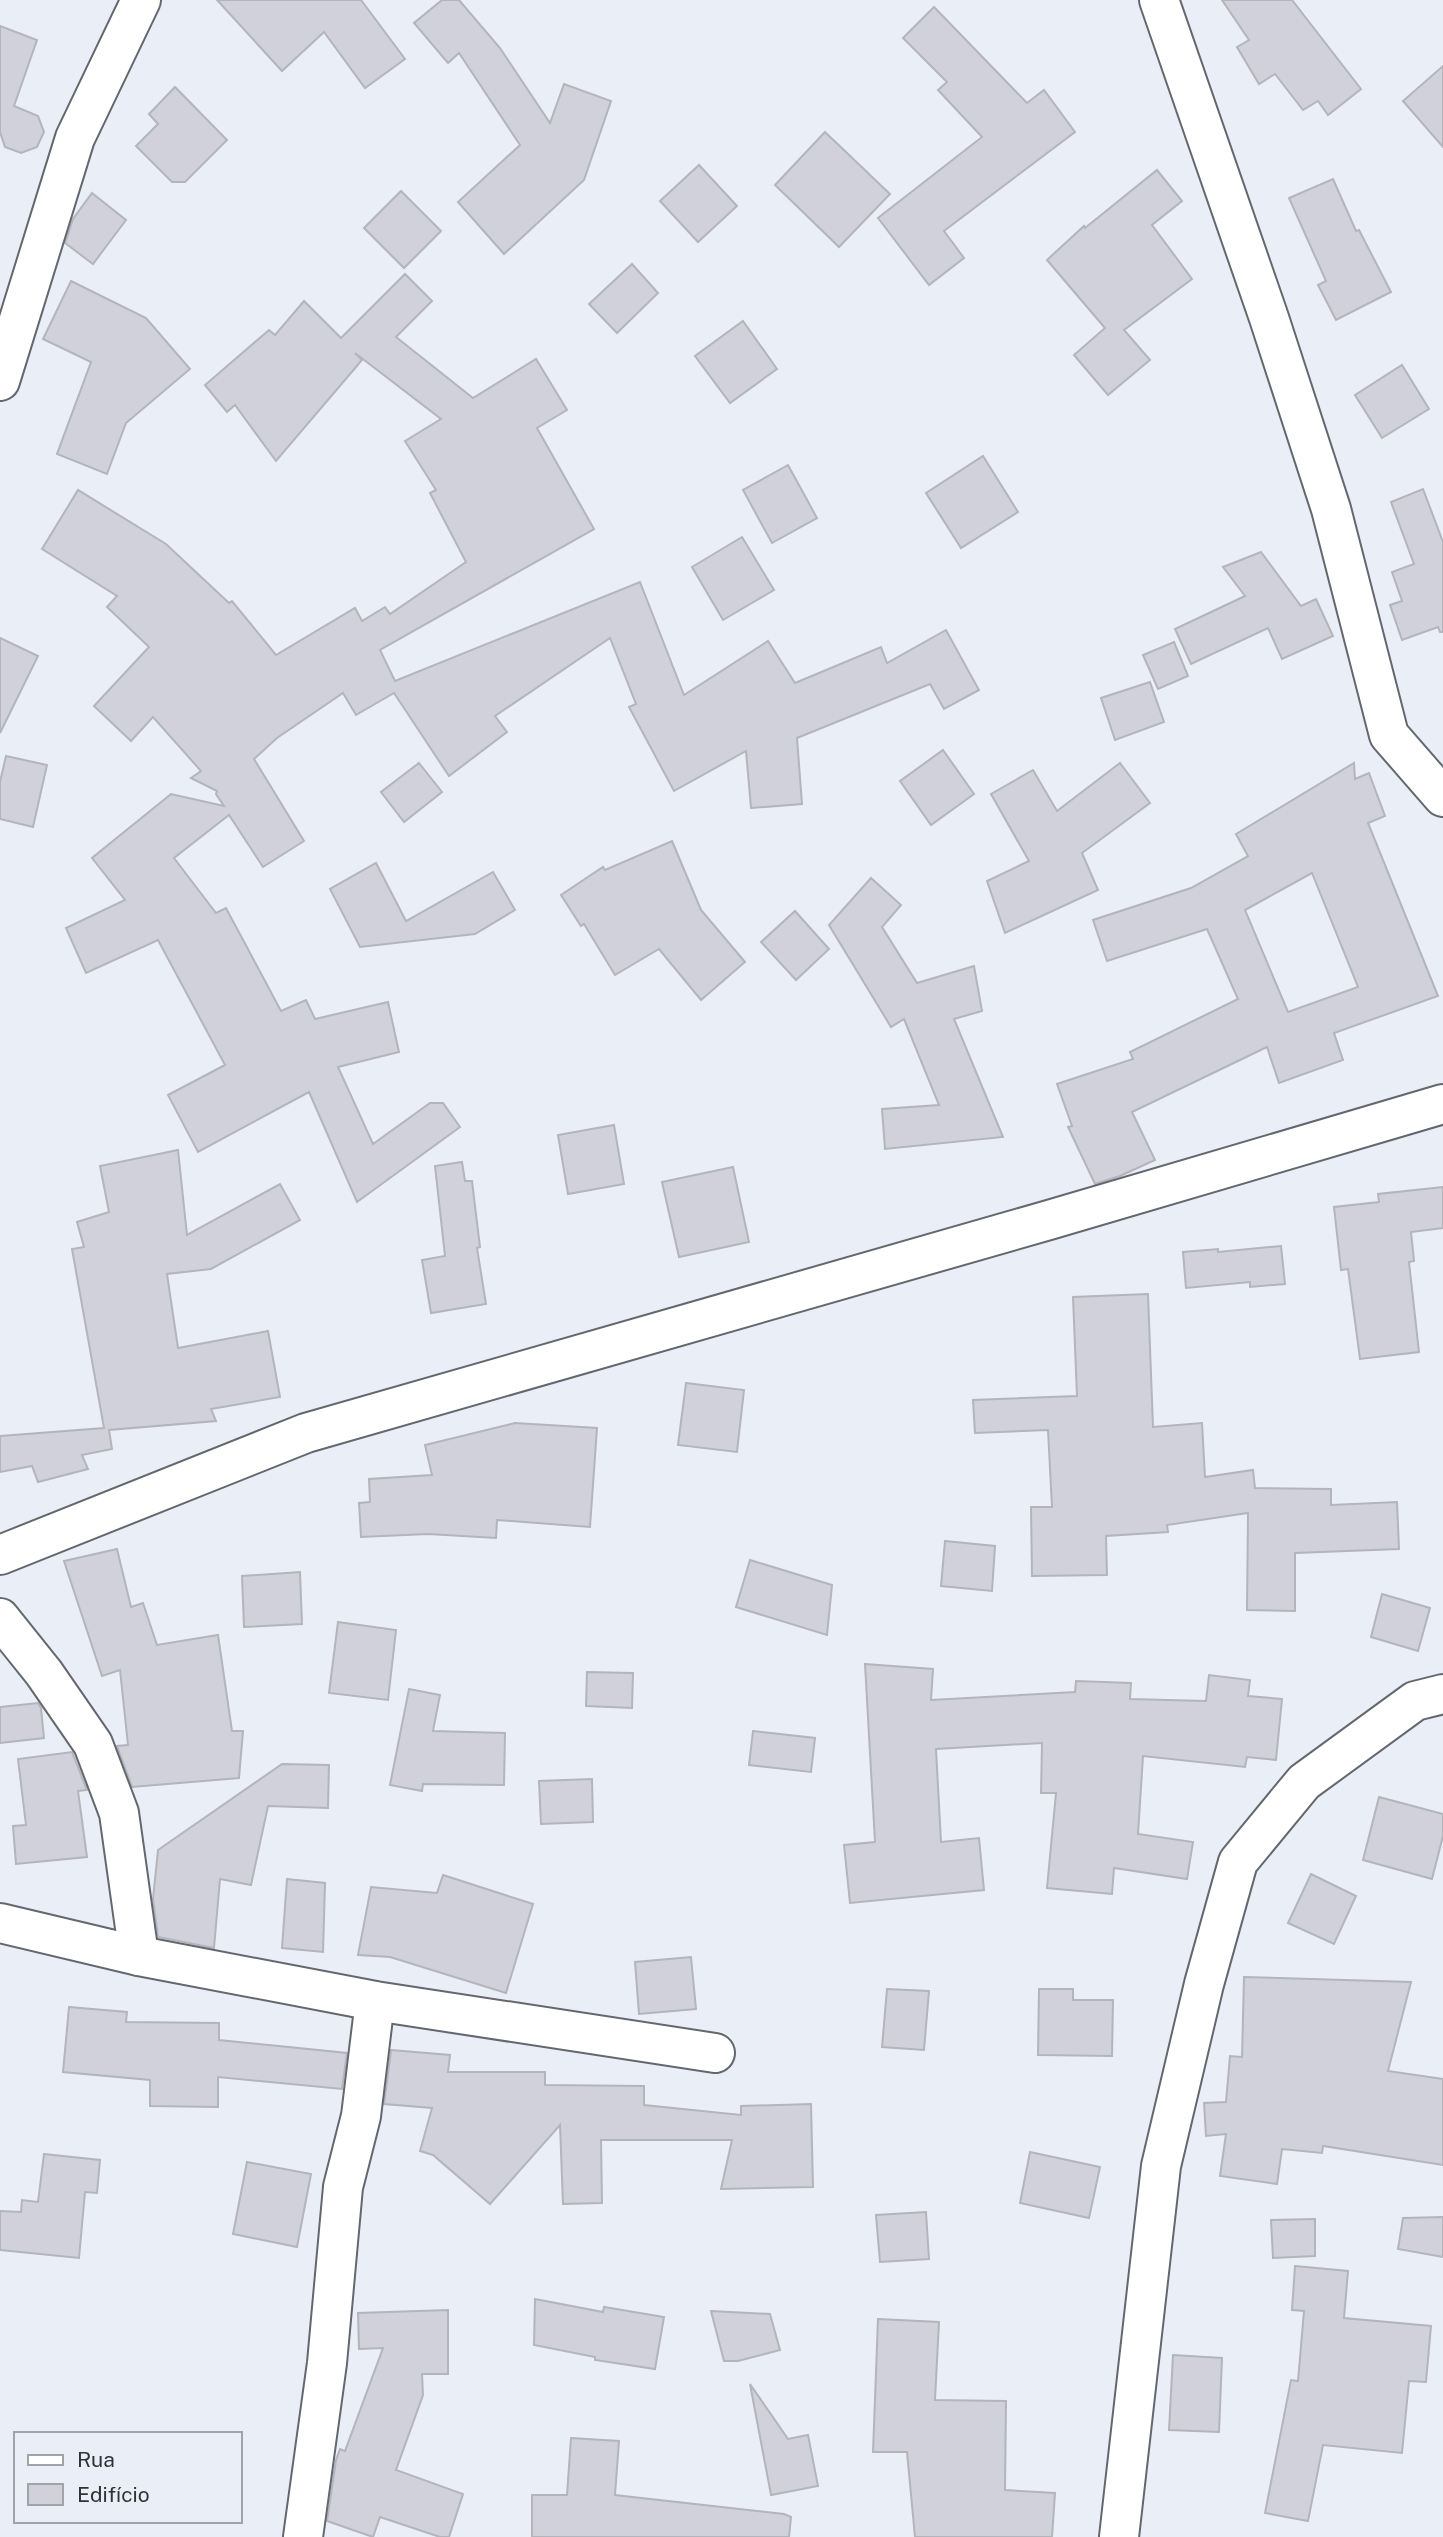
<svg xmlns="http://www.w3.org/2000/svg" width="1443" height="2537" viewBox="0 0 1443 2537" font-family="'Public Sans',sans-serif">
<style>
.building{fill:#d0d1da;stroke:#b3b4bc;stroke-width:2;fill-rule:evenodd}
.lines{fill:none;stroke-linecap:round;stroke-linejoin:round}
.street-casing{stroke:#63686e;stroke-width:42}
.street{stroke:#fff;stroke-width:38}
</style>
<rect width="100%" height="100%" fill="#eaeff7"/>
<!-- building -->
<g class="building">
<polygon points="217,0 361,0 405,59 365,88 324,32 282,71"/>
<polygon points="442,0 459,0 500,48 550,123 564,84 611,101 584,180 504,254 458,202 520,145 459,53 448,63 414,23"/>
<polygon points="1222,0 1292,0 1361,89 1328,115 1318,101 1303,110 1275,74 1259,84 1237,47 1249,40"/>
<polygon points="934,7 1027,103 1044,90 1075,132 944,231 964,258 929,285 878,218 982,137 938,90 947,82 903,38"/>
<polygon points="0,26 37,40 14,106 38,116 44,132 37,147 21,153 5,147 0,132"/>
<polygon points="1443,66 1443,147 1403,101"/>
<polygon points="175,87 227,140 185,182 172,182 136,146 158,124 149,114"/>
<polygon points="825,132 890,194 839,247 775,185"/>
<polygon points="699,165 737,206 698,242 660,201"/>
<polygon points="1157,170 1182,201 1152,225 1192,279 1124,330 1150,360 1108,395 1074,355 1105,328 1047,260 1084,226 1085,228"/>
<polygon points="1333,179 1356,231 1359,230 1391,292 1336,320 1318,285 1326,281 1289,198"/>
<polygon points="401,191 441,231 404,268 364,228"/>
<polygon points="92,193 126,220 93,264 65,243 73,219"/>
<polygon points="632,264 658,293 617,333 589,304"/>
<polygon points="405,274 432,301 396,337 473,398 536,359 567,410 537,428 594,529 380,650 395,681 640,582 684,695 768,641 795,683 881,647 887,663 946,630 979,690 944,709 930,684 797,738 802,804 751,808 746,751 674,791 629,707 636,704 610,638 495,716 507,732 449,776 394,693 356,715 343,693 277,738 254,759 304,841 263,867 229,815 174,858 216,913 226,908 281,1011 306,1000 315,1019 388,1002 399,1052 338,1067 373,1144 430,1103 443,1103 460,1127 357,1202 309,1092 198,1152 168,1095 225,1065 158,940 86,973 66,928 125,900 92,858 171,794 224,806 216,794 217,791 191,778 201,771 153,717 131,741 94,706 149,647 107,607 117,596 42,549 78,490 166,544 229,603 232,601 276,655 355,608 362,621 385,607 390,614 466,562 430,493 436,490 405,441 441,419 355,353 362,360 276,461 235,405 227,412 205,385 269,330 275,335 304,301 341,338"/>
<polygon points="71,281 146,318 190,369 126,423 107,474 57,454 91,362 43,339"/>
<polygon points="743,321 777,369 730,403 695,356"/>
<polygon points="1402,365 1429,409 1382,438 1355,395"/>
<polygon points="983,456 1018,512 961,548 926,493"/>
<polygon points="788,465 817,518 772,543 743,490"/>
<polygon points="1423,489 1443,542 1443,632 1440,632 1438,627 1402,640 1390,605 1402,601 1392,572 1414,564 1391,502"/>
<polygon points="742,537 774,590 723,620 692,567"/>
<polygon points="1261,552 1301,606 1316,599 1333,636 1282,659 1268,628 1191,664 1175,629 1245,596 1223,567"/>
<polygon points="0,638 38,656 0,733"/>
<polygon points="1174,642 1188,676 1158,689 1143,655"/>
<polygon points="1150,682 1164,722 1115,740 1101,698"/>
<polygon points="943,750 974,794 931,825 900,781"/>
<polygon points="6,756 47,765 33,827 0,819 0,782"/>
<polygon points="419,763 442,792 404,822 381,792"/>
<polygon points="1120,763 1150,803 1082,853 1098,890 1005,933 987,881 1029,861 991,794 1033,770 1057,811"/>
<path d="M1354,763L1355,779L1369,773L1385,816L1368,823L1438,996L1334,1033L1343,1060L1279,1083L1267,1047L1132,1112L1155,1160L1120,1176L1095,1184L1068,1127L1072,1126L1057,1084L1133,1059L1130,1052L1238,999L1207,929L1107,961L1093,920L1191,888L1248,856L1236,834ZM1312,873L1358,987L1288,1012L1245,910Z"/>
<polygon points="672,841 701,910 745,962 701,1000 659,949 615,975 584,924 581,926 561,895 603,867 605,870"/>
<polygon points="376,863 406,921 493,872 515,910 475,934 360,947 330,889"/>
<polygon points="871,878 901,905 882,927 917,983 974,966 982,1011 954,1019 1003,1137 885,1149 882,1109 939,1105 904,1019 891,1027 829,925"/>
<polygon points="795,911 829,949 796,980 761,942"/>
<polygon points="614,1125 624,1184 568,1194 558,1135"/>
<polygon points="178,1150 187,1235 280,1184 300,1220 211,1269 167,1274 178,1348 268,1331 280,1397 211,1409 216,1421 109,1430 112,1449 82,1455 88,1469 38,1482 32,1466 0,1472 0,1436 104,1428 72,1249 84,1247 77,1222 109,1212 100,1166"/>
<polygon points="462,1162 465,1181 472,1181 480,1247 477,1248 486,1304 431,1313 422,1260 445,1256 435,1166"/>
<polygon points="733,1167 749,1242 679,1257 662,1182"/>
<polygon points="1443,1187 1443,1228 1411,1232 1414,1261 1409,1262 1419,1352 1360,1359 1348,1269 1341,1270 1334,1207 1379,1202 1378,1194"/>
<polygon points="1281,1246 1285,1284 1250,1287 1250,1282 1186,1288 1183,1252 1218,1249 1218,1252"/>
<polygon points="1148,1294 1153,1427 1202,1423 1205,1477 1253,1470 1255,1488 1331,1489 1331,1505 1397,1502 1399,1549 1295,1553 1295,1611 1247,1610 1248,1513 1167,1525 1168,1532 1106,1536 1107,1575 1032,1576 1031,1507 1052,1507 1048,1430 975,1433 973,1400 1077,1396 1073,1297"/>
<polygon points="686,1383 744,1390 737,1452 678,1445"/>
<polygon points="515,1423 597,1428 590,1527 497,1520 496,1538 428,1534 361,1537 359,1503 370,1502 369,1479 432,1475 425,1445"/>
<polygon points="945,1541 995,1546 992,1591 941,1586"/>
<polygon points="117,1549 131,1607 143,1603 157,1645 218,1635 232,1731 243,1731 239,1778 132,1787 117,1746 128,1745 120,1670 102,1676 64,1561"/>
<polygon points="750,1560 832,1585 827,1635 736,1607"/>
<polygon points="300,1572 302,1624 244,1627 242,1576"/>
<polygon points="1382,1594 1430,1608 1418,1651 1371,1637"/>
<polygon points="338,1622 396,1630 388,1700 329,1693"/>
<polygon points="865,1664 933,1669 931,1700 1075,1692 1076,1681 1131,1683 1130,1699 1206,1701 1209,1675 1250,1680 1248,1696 1282,1699 1276,1760 1247,1757 1245,1767 1143,1756 1138,1834 1193,1842 1187,1879 1114,1868 1112,1894 1047,1888 1056,1793 1041,1793 1042,1743 936,1749 941,1842 979,1838 984,1890 850,1903 844,1845 875,1842"/>
<polygon points="587,1672 633,1673 632,1708 586,1706"/>
<polygon points="409,1689 440,1695 433,1731 505,1733 504,1785 423,1784 422,1791 390,1785"/>
<polygon points="38,1703 41,1708 44,1738 0,1743 0,1707"/>
<polygon points="753,1731 815,1738 811,1772 749,1765"/>
<polygon points="72,1752 87,1790 78,1791 87,1857 16,1864 13,1826 26,1825 18,1759"/>
<polygon points="282,1764 329,1765 328,1808 268,1806 251,1885 220,1879 214,1948 158,1937 153,1899 158,1850"/>
<polygon points="592,1779 593,1822 541,1824 539,1781"/>
<polygon points="1379,1797 1443,1814 1443,1836 1432,1879 1363,1860"/>
<polygon points="1311,1874 1356,1896 1334,1944 1288,1923"/>
<polygon points="443,1875 533,1904 506,1993 390,1957 358,1955 371,1887 437,1893"/>
<polygon points="287,1879 325,1883 323,1952 282,1948"/>
<polygon points="691,1957 696,2009 639,2014 635,1962"/>
<polygon points="1244,1977 1411,1982 1388,2071 1443,2079 1443,2165 1323,2146 1322,2153 1282,2149 1277,2184 1220,2176 1226,2134 1206,2136 1204,2103 1226,2102 1230,2056 1242,2057"/>
<polygon points="887,1989 929,1991 924,2050 882,2047"/>
<polygon points="1039,1989 1073,1989 1073,2000 1113,2000 1112,2056 1038,2055"/>
<polygon points="69,2007 127,2012 126,2022 219,2023 219,2040 347,2053 342,2089 218,2077 218,2107 150,2106 150,2080 63,2072"/>
<polygon points="391,2050 450,2055 448,2072 545,2072 545,2085 644,2086 644,2105 741,2115 741,2106 811,2104 813,2187 721,2189 732,2140 601,2140 602,2203 563,2204 560,2125 490,2204 433,2155 420,2151 432,2108 384,2104"/>
<polygon points="1030,2152 1100,2167 1089,2218 1020,2203"/>
<polygon points="44,2154 100,2160 97,2193 85,2192 79,2258 0,2250 0,2211 21,2212 22,2200 38,2202"/>
<polygon points="247,2162 311,2174 297,2247 233,2234"/>
<polygon points="926,2212 929,2259 880,2262 876,2215"/>
<polygon points="1443,2217 1443,2257 1398,2249 1403,2218"/>
<polygon points="1315,2219 1315,2256 1273,2258 1271,2220"/>
<polygon points="1295,2266 1348,2271 1344,2318 1431,2326 1426,2382 1409,2381 1402,2453 1323,2445 1308,2521 1265,2513 1291,2380 1298,2381 1304,2311 1292,2310"/>
<polygon points="535,2299 603,2312 604,2307 664,2317 655,2369 595,2360 595,2357 534,2345"/>
<polygon points="448,2310 448,2374 422,2374 423,2395 396,2470 463,2494 449,2537 440,2537 380,2517 373,2537 327,2521 336,2460 340,2449 345,2451 383,2348 359,2349 358,2313"/>
<polygon points="711,2311 770,2314 780,2350 738,2361 724,2361"/>
<polygon points="878,2319 939,2322 935,2400 1006,2401 1005,2490 1055,2493 1052,2537 915,2537 907,2452 873,2452"/>
<polygon points="1173,2355 1222,2358 1219,2432 1169,2430"/>
<polygon points="750,2384 788,2439 808,2435 818,2486 771,2495"/>
<polygon points="571,2438 619,2441 615,2495 784,2514 791,2517 789,2537 532,2537 532,2495 567,2495"/>
</g>
<g class="lines">
<defs>
<g id="street">
<polyline points="1159,0 1269,318 1331,509 1389,735 1443,797"/>
<polyline points="0,381 75,138 141,0"/>
<polyline points="0,1555 306,1433 1049,1220 1443,1104"/>
<polyline points="0,1618 44,1673 93,1744 119,1813 139,1956"/>
<polyline points="0,1923 139,1956 375,2001 715,2053"/>
<polyline points="303,2537 327,2363 343,2187 361,2116 375,2001"/>
<polyline points="1119,2537 1161,2166 1204,1984 1238,1862 1304,1782 1415,1701 1443,1694"/>
</g>
</defs>
<!-- street casing -->
<use href="#street" class="street-casing"/>
<!-- street -->
<use href="#street" class="street"/>
</g>
<!-- legend -->
<rect x="14" y="2432" width="228" height="91" fill="#eaeff7" stroke="#a0a3a9" stroke-width="2"/>
<rect x="28" y="2455" width="35" height="10" fill="#ffffff" stroke="#a0a3a9" stroke-width="2"/>
<text x="77" y="2467" font-size="21" fill="#303235">Rua</text>
<rect x="28" y="2484" width="35" height="21" fill="#d0d1da" stroke="#a0a3a9" stroke-width="2"/>
<text x="77" y="2502" font-size="21" fill="#303235">Edifício</text>
</svg>
